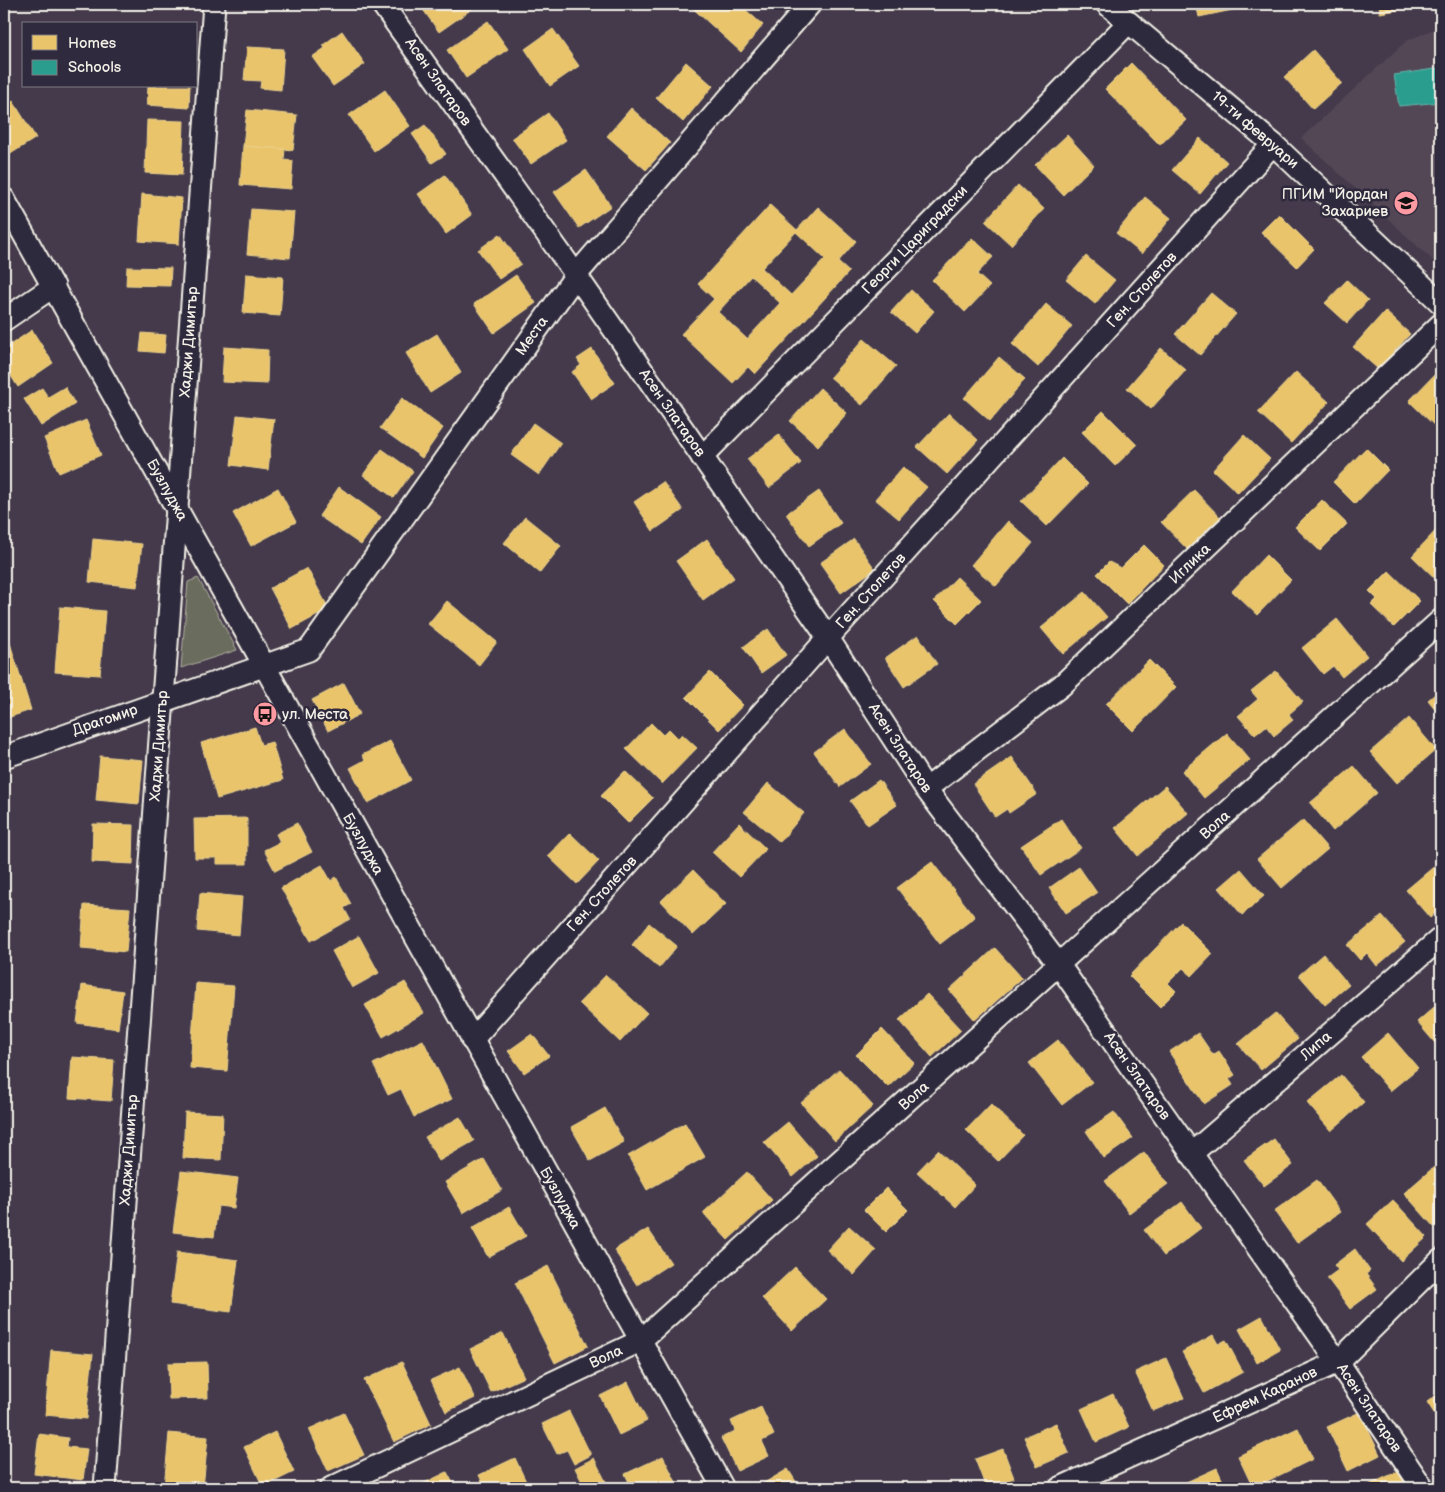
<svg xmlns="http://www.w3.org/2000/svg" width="1445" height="1492" viewBox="0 0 1445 1492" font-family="'Balsamiq Sans',sans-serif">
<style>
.built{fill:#534655}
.green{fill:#6b6c5d;stroke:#b0aea2}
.homes{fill:#e9c46a;stroke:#ecd290;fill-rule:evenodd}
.schools{fill:#2a9d8f;stroke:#67b6aa}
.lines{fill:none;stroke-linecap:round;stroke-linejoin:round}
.street-casing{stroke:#f4f1e8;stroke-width:25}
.street{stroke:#2f2a3d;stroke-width:21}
.labels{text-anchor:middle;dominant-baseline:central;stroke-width:5;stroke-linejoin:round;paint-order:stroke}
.street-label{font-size:15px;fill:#f4f1e8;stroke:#2f2a3d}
.poi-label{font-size:15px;fill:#f4f1e8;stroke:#2f2a3d;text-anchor:end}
</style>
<rect width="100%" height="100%" fill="#443a4b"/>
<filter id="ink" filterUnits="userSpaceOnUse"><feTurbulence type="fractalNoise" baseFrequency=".02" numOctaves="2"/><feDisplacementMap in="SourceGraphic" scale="10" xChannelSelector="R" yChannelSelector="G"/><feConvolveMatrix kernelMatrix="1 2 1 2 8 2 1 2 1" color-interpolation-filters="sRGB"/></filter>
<g filter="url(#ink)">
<!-- built -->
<polygon class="built" points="1441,26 1441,268 1301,138 1406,41"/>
<!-- green -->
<polygon class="green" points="198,578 237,650 181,668 188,582"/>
<!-- homes -->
<g class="homes">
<polygon points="419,4 479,4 439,32"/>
<polygon points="688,4 739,4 763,25 741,52"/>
<polygon points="1196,4 1261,4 1199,17"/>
<polygon points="1379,4 1420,4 1420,6 1380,13"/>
<polygon points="488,21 508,49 466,78 447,50"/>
<polygon points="553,29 579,66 550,86 525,49"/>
<polygon points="342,31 365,64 333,86 312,57 325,48 323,45"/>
<polygon points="247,47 284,49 281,90 260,88 261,81 244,80"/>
<polygon points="1313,50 1342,83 1313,109 1284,77"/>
<polygon points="686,62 713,86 683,122 656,98"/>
<polygon points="1131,63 1186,120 1160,145 1105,89"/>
<polygon points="148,86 190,86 189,108 147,105"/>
<polygon points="385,90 410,126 374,151 349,115"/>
<polygon points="13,101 36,138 4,158 4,107"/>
<polygon points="631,108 670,143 646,170 607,136"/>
<polygon points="247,110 297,115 293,150 243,146"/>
<polygon points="548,113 566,140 531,164 512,138"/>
<polygon points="147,120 184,121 182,175 145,173"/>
<polygon points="425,125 446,154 432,163 412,134"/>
<polygon points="1067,135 1094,165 1063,195 1035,165"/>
<polygon points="1200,138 1227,162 1200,194 1172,170"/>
<polygon points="243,146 285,149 284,160 293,161 291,189 240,185"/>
<polygon points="586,170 611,206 579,228 554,192"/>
<polygon points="445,175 472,215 446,234 418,194"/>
<polygon points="1018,185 1044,209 1011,245 985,221"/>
<polygon points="142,194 182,198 179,244 139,241"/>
<polygon points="1145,197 1171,218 1142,254 1116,233"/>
<path d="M770,205L797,230L818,207L856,241L838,262L849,272L755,374L748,367L733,383L681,334L714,299L698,284ZM796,232L825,259L791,295L762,268ZM751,276L780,303L747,339L718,312Z"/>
<polygon points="251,209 294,212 290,258 247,254"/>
<polygon points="1279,214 1314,249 1297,267 1261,232"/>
<polygon points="500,234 521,264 499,279 478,250"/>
<polygon points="972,238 993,257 977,274 990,286 965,312 932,280"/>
<polygon points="1086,256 1115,280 1095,304 1066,280"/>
<polygon points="127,267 171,268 170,286 126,285"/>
<polygon points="246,274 283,277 280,316 243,313"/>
<polygon points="516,275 536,303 494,333 474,304"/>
<polygon points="1347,280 1368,300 1347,323 1325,303"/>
<polygon points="911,290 934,311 915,333 891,312"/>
<polygon points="1211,293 1236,314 1200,355 1175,334"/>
<polygon points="1046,304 1072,326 1038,367 1012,344"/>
<polygon points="1385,311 1410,334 1378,369 1353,347"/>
<polygon points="32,330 53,363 18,387 4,365 4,349"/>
<polygon points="142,333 166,335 164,353 140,351"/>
<polygon points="437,334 461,373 430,393 406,353"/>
<polygon points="864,339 896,366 862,405 830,377"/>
<polygon points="224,347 268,350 267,384 222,382"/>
<polygon points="1161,348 1186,370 1151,409 1127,388"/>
<polygon points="592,349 615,383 591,399 572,372 581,365 577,359"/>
<polygon points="999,357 1025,379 990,421 964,398"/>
<polygon points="1441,368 1441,432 1409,401"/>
<polygon points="1296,372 1329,402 1291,443 1258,412"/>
<polygon points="65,387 75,404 41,426 24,399 42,388 48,397"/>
<polygon points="820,388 847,413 818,446 790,421"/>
<polygon points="402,398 443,428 422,458 380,428"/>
<polygon points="1103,411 1137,445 1115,466 1082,432"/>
<polygon points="949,413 978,440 947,474 917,447"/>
<polygon points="237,415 274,419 268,470 231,465"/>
<polygon points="86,420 101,455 59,473 44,438"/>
<polygon points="533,423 561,443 539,475 511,455"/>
<polygon points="779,435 801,463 769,488 747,459"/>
<polygon points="1244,435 1270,459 1238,493 1213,470"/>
<polygon points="1366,448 1388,470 1355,504 1333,482"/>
<polygon points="382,449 413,471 394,498 363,475"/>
<polygon points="1062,458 1088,484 1047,526 1021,501"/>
<polygon points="903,467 927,487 899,519 875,499"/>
<polygon points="663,482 683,510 653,531 634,502"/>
<polygon points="339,487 381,517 361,545 319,516"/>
<polygon points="278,488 296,522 251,546 233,513"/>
<polygon points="1194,490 1220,517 1187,549 1161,522"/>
<polygon points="819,491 841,523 809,546 786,514"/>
<polygon points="1322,500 1347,524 1320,551 1295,527"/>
<polygon points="525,517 561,546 540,573 504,543"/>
<polygon points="1008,521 1033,543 996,586 971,565"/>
<polygon points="1441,525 1441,582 1440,583 1412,556"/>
<polygon points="93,539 142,544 137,587 89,582"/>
<polygon points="707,539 734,578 703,600 676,561"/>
<polygon points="854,539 875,569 841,593 820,563"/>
<polygon points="1144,545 1164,565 1127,604 1097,574 1109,562 1121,568"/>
<polygon points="1266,555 1291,580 1257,615 1232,591"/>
<polygon points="307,568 329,609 292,629 270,588"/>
<polygon points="1389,571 1420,601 1394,627 1371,605 1377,599 1369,591"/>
<polygon points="957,577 981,600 957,624 934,601"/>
<polygon points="1085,592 1107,617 1063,654 1041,628"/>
<polygon points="447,601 497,642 479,665 428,624"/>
<polygon points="60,607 105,611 100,675 55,672"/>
<polygon points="1337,619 1367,656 1342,677 1333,666 1323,674 1302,648"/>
<polygon points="768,629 786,655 761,673 743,647"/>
<polygon points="918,635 937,664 904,687 885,658"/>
<polygon points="9,640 31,710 4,719 4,641"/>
<polygon points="1149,660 1176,687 1133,731 1106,704"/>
<polygon points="1276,671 1303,702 1289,714 1293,720 1274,736 1266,726 1255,735 1238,716 1258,699 1251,691"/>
<polygon points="710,672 743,705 719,730 686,697"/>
<polygon points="344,683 360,714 328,731 312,700"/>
<polygon points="1441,689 1441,716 1428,700"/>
<polygon points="1409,718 1436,750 1397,783 1370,752"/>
<polygon points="651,723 663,735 669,729 678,738 682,734 697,748 662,784 626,749"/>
<polygon points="255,727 261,745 272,742 283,780 217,799 201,743"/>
<polygon points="845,729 871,764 840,787 814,752"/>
<polygon points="1227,733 1250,760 1204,798 1182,771"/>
<polygon points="390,741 411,780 368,803 350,768 365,760 362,755"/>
<polygon points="100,756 143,760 139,804 96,800"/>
<polygon points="1012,757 1037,794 1009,813 1007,809 995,817 973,784"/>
<polygon points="1354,766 1377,793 1333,831 1310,803"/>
<polygon points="625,771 653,798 628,823 601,796"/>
<polygon points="879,780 897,805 868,825 850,801"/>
<polygon points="768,783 804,813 780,842 744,812"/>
<polygon points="1165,786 1188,813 1138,856 1115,828"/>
<polygon points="247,818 247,864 217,864 217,858 195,858 194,819"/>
<polygon points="1061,819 1081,848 1041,875 1021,846"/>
<polygon points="1303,820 1328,849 1282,888 1257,859"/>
<polygon points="297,823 312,852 275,871 264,850 280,842 276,834"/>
<polygon points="739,823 766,849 739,877 712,852"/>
<polygon points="93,824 134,825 133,864 92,862"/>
<polygon points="570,833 599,861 577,884 548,856"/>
<polygon points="932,862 975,917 940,944 897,888"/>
<polygon points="1437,864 1441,868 1441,908 1430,918 1406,890"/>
<polygon points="322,865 331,881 336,877 351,904 344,908 350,919 311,941 281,888"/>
<polygon points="1079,867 1097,893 1066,913 1049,888"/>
<polygon points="1241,869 1264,896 1242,915 1219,888"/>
<polygon points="693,870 726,904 693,935 661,901"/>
<polygon points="200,893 242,897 239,935 197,931"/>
<polygon points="84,905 130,908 126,952 81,948"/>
<polygon points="1382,916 1405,942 1377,966 1367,953 1360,960 1347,945"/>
<polygon points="1181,922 1213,954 1192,976 1183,968 1168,983 1176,991 1160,1007 1129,976"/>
<polygon points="649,923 677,946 659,968 632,945"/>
<polygon points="359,936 379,973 352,988 332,951"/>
<polygon points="995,948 1022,978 975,1020 949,990"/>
<polygon points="1323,954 1349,985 1325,1005 1299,975"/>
<polygon points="606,975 647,1013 620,1042 579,1003"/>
<polygon points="405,982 424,1013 383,1037 365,1005"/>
<polygon points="196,983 234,986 227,1071 190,1068"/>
<polygon points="82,985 123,991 118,1029 77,1023"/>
<polygon points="927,994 961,1030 932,1057 899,1020"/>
<polygon points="1441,1001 1441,1050 1417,1022"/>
<polygon points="1275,1013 1298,1039 1261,1070 1238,1044"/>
<polygon points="882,1029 914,1063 888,1087 856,1055"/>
<polygon points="1198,1033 1213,1055 1219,1051 1235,1075 1229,1079 1233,1085 1204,1104 1169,1052"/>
<polygon points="1388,1033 1418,1068 1390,1091 1361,1057"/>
<polygon points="532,1034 549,1056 524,1073 508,1051"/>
<polygon points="423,1040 452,1099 414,1117 401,1089 388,1095 373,1064"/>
<polygon points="1058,1040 1092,1082 1062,1105 1029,1063"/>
<polygon points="72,1057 114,1060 111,1101 69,1098"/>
<polygon points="839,1069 873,1106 835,1141 801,1103"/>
<polygon points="1341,1075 1364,1102 1331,1131 1307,1103"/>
<polygon points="991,1104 1023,1135 998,1161 966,1130"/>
<polygon points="605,1108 624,1142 590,1161 571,1127"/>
<polygon points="185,1112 223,1114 221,1160 183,1158"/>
<polygon points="1114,1112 1133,1138 1104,1158 1086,1131"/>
<polygon points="460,1117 474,1141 439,1161 425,1137"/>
<polygon points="788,1122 817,1156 793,1177 764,1142"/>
<polygon points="685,1123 705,1157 647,1190 628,1156"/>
<polygon points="1274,1139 1293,1165 1264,1186 1244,1160"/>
<polygon points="938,1150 975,1185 955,1207 917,1172"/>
<polygon points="1144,1152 1168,1184 1129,1213 1105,1181"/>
<polygon points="484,1159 502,1190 463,1213 445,1182"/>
<polygon points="1434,1167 1441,1176 1441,1221 1434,1227 1404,1193"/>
<polygon points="181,1171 238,1178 234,1208 218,1206 214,1237 173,1232"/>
<polygon points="747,1172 772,1200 728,1240 703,1213"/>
<polygon points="1317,1180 1340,1212 1297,1243 1274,1211"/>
<polygon points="886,1188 908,1210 886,1232 864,1210"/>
<polygon points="1393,1200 1427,1237 1401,1261 1367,1224"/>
<polygon points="1182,1202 1201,1228 1164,1256 1144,1230"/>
<polygon points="509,1207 526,1236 488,1257 472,1228"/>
<polygon points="849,1226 876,1250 854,1275 827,1250"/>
<polygon points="648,1229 671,1263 637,1285 614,1250"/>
<polygon points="1355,1249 1370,1271 1366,1274 1377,1289 1350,1309 1327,1278 1338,1270 1334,1265"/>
<polygon points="177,1252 238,1260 231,1312 170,1304"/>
<polygon points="548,1266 588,1346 555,1363 515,1283"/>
<polygon points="795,1267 826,1299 792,1331 762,1298"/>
<polygon points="1262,1316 1280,1350 1257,1363 1239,1329"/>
<polygon points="503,1333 524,1377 491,1392 470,1349"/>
<polygon points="1213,1335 1218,1344 1226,1340 1243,1372 1204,1393 1182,1352"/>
<polygon points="51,1350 93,1354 86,1419 45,1415"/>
<polygon points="1166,1358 1184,1398 1153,1411 1135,1372"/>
<polygon points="207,1362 208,1398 169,1399 168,1363"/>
<polygon points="402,1362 431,1424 394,1442 364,1380"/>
<polygon points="460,1367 475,1398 446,1412 431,1380"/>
<polygon points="628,1382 647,1421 619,1435 600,1396"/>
<polygon points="1441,1392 1441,1424 1427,1402"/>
<polygon points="1113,1394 1129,1427 1096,1442 1081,1409"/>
<polygon points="761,1407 774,1435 762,1441 769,1456 737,1471 721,1438 735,1431 731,1421"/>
<polygon points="569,1411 591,1455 574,1464 567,1450 557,1454 542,1424"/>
<polygon points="1360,1412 1380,1455 1348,1471 1327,1427"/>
<polygon points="344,1413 364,1455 328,1471 309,1429"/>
<polygon points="1056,1423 1069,1453 1037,1467 1024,1437"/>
<polygon points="1298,1428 1313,1459 1253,1488 1238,1456"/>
<polygon points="275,1432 294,1472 263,1487 244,1447"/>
<polygon points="169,1433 208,1437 203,1488 164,1488"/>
<polygon points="39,1434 68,1438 67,1447 87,1449 83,1480 34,1474"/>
<polygon points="1003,1449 1014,1478 986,1488 975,1459"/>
<polygon points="663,1456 679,1488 632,1488 625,1474"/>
<polygon points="515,1458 529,1488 485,1488 479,1475"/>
<polygon points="594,1458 609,1488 585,1488 575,1468"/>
<polygon points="1217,1468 1226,1488 1173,1488"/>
<polygon points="788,1469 800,1488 768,1488 764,1483"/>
<polygon points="1401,1470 1410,1488 1362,1488"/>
<polygon points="447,1472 454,1485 460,1482 463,1488 414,1488"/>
</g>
<!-- schools -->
<polygon class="schools" points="1441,68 1441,102 1399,106 1394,75"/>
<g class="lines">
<defs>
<g id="street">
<polyline points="382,4 576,275 828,638 926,789 1059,965 1338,1362 1423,1488"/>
<polyline points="1107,4 1273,144 1441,303"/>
<polyline points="4,199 723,1488"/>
<polyline points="4,320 54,286"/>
<polyline points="702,457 1128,23"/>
<polyline points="4,757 309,650 576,275 810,4"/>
<polyline points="926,789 1062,685 1441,324"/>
<polyline points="472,1040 828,638 1273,144"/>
<polyline points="1191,1154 1441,938"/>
<polyline points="105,1488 214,4"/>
<polyline points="331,1488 640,1341 1441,620"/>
<polyline points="1060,1488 1338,1362 1441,1260"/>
</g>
</defs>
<!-- street casing -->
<use href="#street" class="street-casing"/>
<!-- street -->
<use href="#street" class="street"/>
</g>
</g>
<!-- icons -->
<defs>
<symbol id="school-disc" viewBox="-11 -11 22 22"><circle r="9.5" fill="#ff9aa2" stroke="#2f2a3d"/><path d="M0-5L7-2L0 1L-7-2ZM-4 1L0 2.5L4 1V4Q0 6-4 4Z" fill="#111"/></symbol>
<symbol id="bus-disc" viewBox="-11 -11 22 22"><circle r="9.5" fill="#ff9aa2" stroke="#2f2a3d"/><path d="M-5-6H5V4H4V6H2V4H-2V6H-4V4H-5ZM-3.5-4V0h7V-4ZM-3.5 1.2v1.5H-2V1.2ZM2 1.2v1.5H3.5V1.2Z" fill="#111"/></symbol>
</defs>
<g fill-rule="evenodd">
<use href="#school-disc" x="1392" y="189" width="28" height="28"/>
<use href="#bus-disc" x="251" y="700" width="28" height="28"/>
</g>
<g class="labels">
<!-- street labels -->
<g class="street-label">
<text transform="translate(438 82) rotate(55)">Асен Златаров</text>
<text transform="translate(1255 130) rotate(41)">19-ти февруари</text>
<text transform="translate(915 240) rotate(-46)">Георги Цариградски</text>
<text transform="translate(1142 290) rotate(-48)">Ген. Столетов</text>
<text transform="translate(532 336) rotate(-55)">Места</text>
<text transform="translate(189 342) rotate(-86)">Хаджи Димитър</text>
<text transform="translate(672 413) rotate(55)">Асен Златаров</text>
<text transform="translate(167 490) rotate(61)">Бузлуджа</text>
<text transform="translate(1190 564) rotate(-44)">Иглика</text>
<text transform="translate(871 591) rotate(-48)">Ген. Столетов</text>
<text transform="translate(105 720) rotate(-19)">Драгомир</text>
<text transform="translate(159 746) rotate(-86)">Хаджи Димитър</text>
<text transform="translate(900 748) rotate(57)">Асен Златаров</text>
<text transform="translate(1215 825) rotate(-42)">Вола</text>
<text transform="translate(363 844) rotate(61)">Бузлуджа</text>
<text transform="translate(602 894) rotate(-48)">Ген. Столетов</text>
<text transform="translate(1316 1046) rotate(-41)">Липа</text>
<text transform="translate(1137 1076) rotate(55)">Асен Златаров</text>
<text transform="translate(914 1096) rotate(-42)">Вола</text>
<text transform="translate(129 1150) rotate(-86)">Хаджи Димитър</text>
<text transform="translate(560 1198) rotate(61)">Бузлуджа</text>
<text transform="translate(606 1357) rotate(-25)">Вола</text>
<text transform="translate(1265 1395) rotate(-25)">Ефрем Каранов</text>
<text transform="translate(1369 1408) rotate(56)">Асен Златаров</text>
</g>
<!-- poi labels -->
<g class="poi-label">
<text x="1388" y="194">ПГИМ "Йордан<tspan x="1388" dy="17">Захариев</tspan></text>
<text x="282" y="714" text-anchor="start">ул. Места</text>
</g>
</g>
<!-- margin -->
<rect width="1445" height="1492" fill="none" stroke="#2f2a3d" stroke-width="20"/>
<rect x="10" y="10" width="1425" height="1472" fill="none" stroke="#f4f1e8" stroke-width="2" filter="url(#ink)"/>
<!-- legend -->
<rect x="22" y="22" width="175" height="65" fill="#2f2a3d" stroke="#7e7a81"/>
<rect x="32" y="35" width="25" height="15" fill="#e9c46a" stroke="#7e7a81"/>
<text x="68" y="48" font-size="15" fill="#f4f1e8">Homes</text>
<rect x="32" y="60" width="25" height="15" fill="#2a9d8f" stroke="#7e7a81"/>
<text x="68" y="72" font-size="15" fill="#f4f1e8">Schools</text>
</svg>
